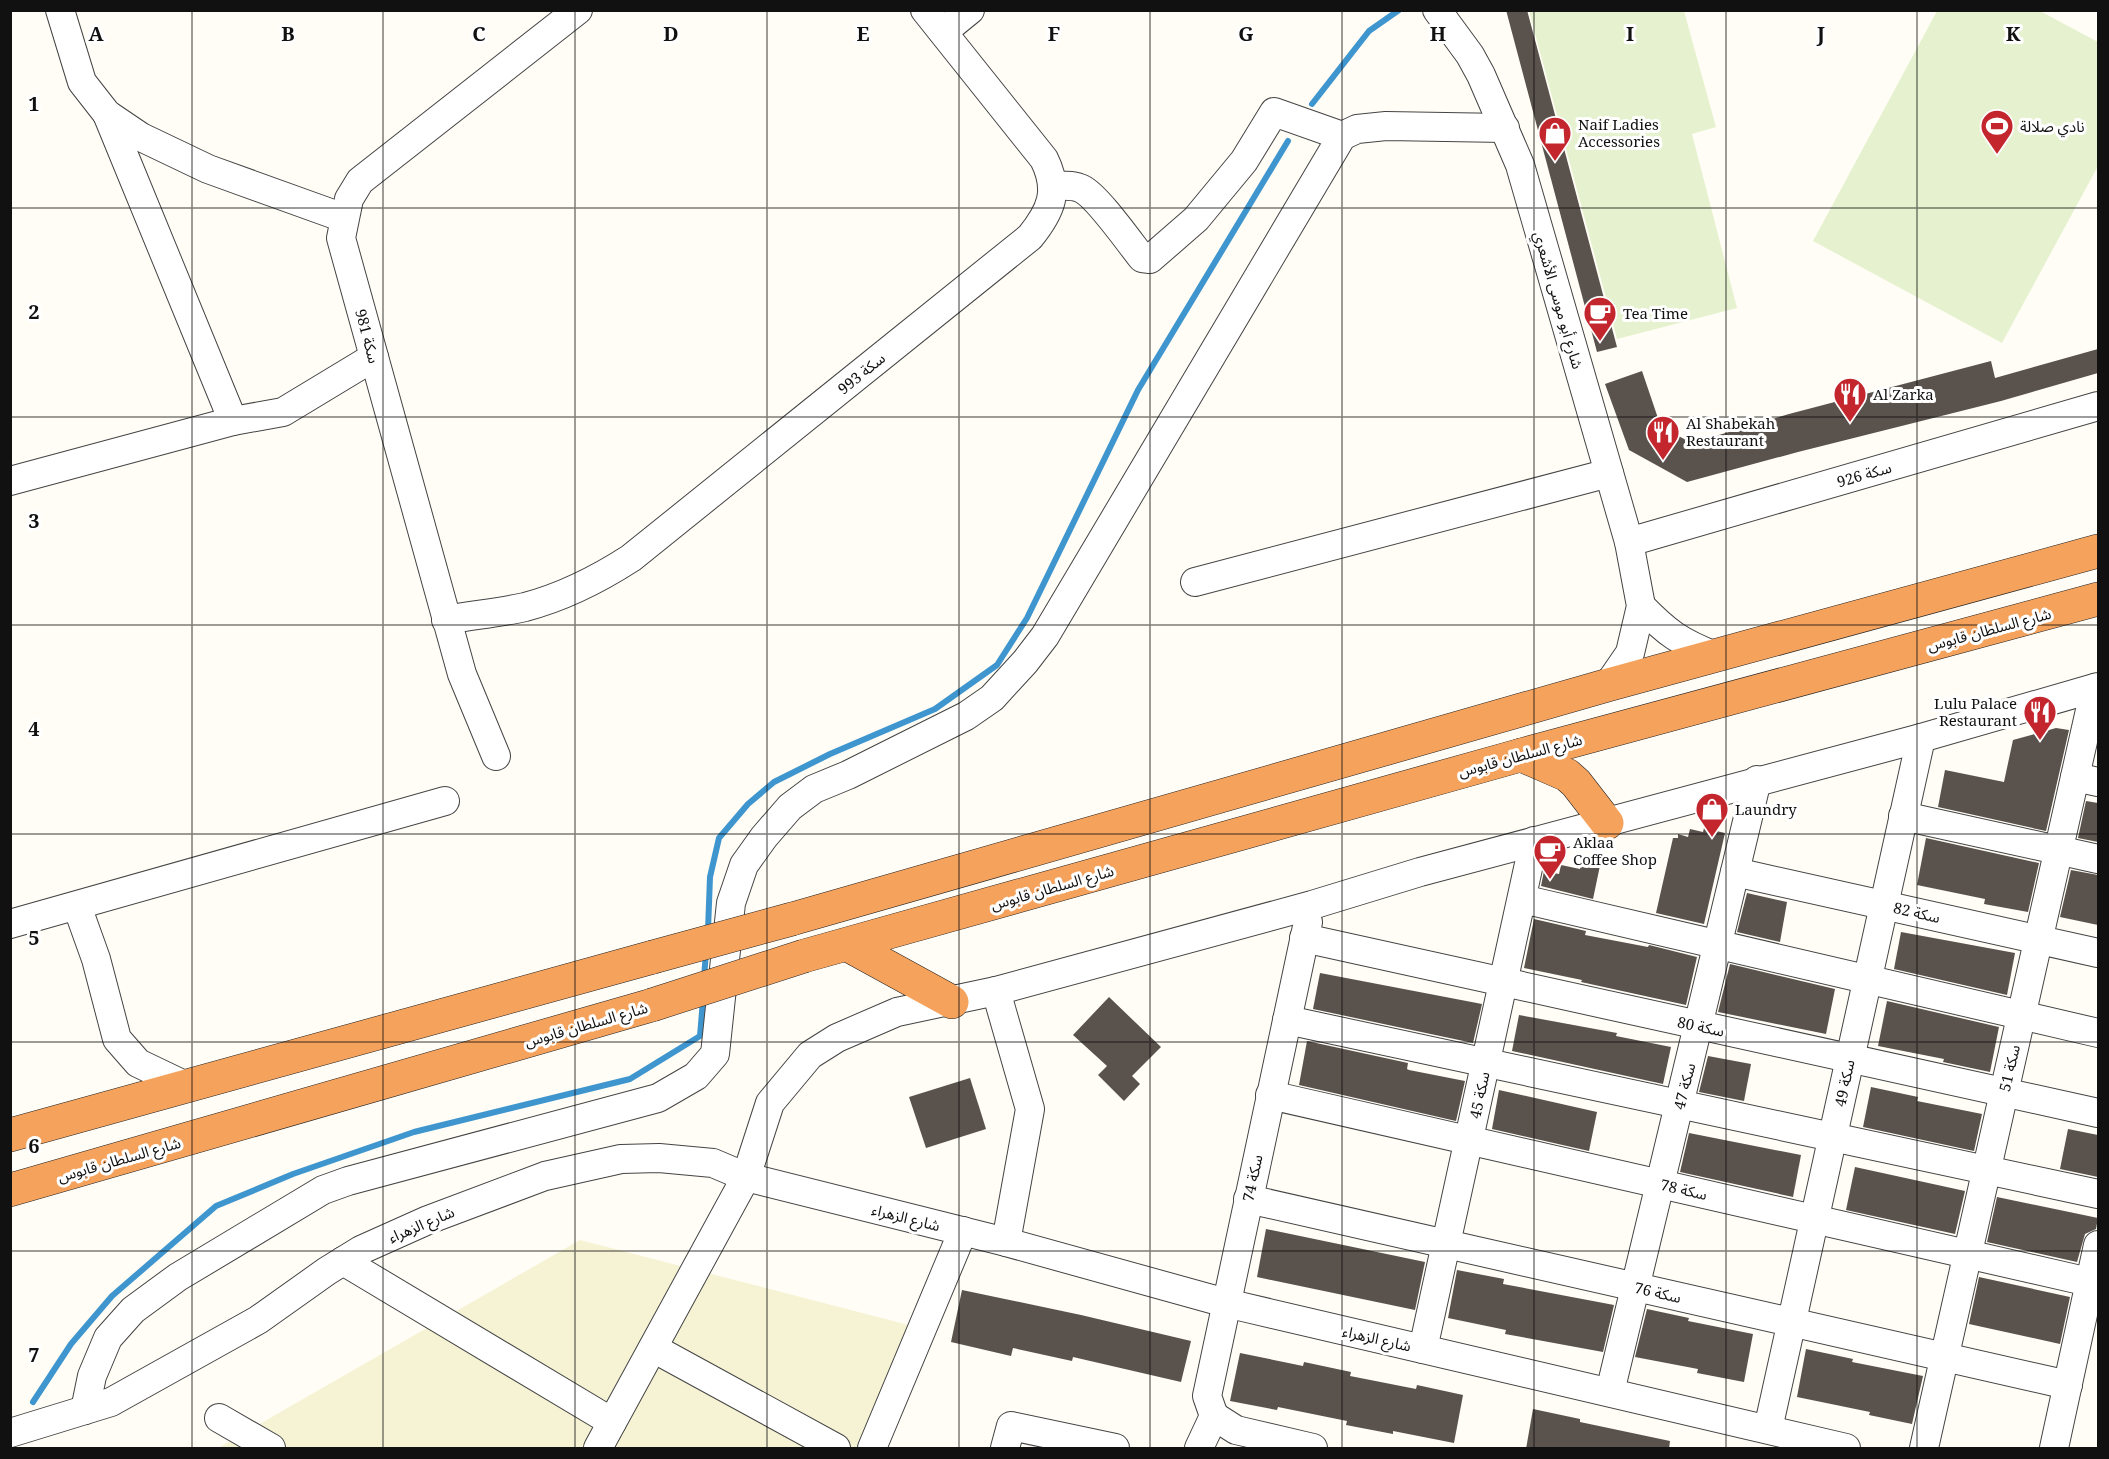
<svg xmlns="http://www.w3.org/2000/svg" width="2109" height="1459" viewBox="0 0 2109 1459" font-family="'Noto Serif','Noto Sans Arabic',serif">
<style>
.farmland{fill:#f6f3d4}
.pitch{fill:#e6f2cf}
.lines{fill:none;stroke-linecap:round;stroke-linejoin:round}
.stream{stroke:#3f96cf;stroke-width:6}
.building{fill:#5a524d}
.minor-casing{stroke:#444;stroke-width:30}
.highway-casing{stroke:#222;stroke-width:34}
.minor{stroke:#fff;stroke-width:28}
.highway{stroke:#f5a25d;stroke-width:33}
.highway-bridge-casing{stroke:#222;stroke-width:34;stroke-linecap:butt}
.highway-bridge{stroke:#f5a25d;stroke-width:33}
.grid{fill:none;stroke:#111;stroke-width:1.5;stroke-opacity:0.55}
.labels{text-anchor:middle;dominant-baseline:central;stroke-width:6;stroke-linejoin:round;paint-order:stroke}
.poi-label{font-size:15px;fill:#111;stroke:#fff;text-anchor:start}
.street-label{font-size:15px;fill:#111;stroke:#fff}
.grid-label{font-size:20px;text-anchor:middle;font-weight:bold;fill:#111;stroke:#fff;stroke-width:6;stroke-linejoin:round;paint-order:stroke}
</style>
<rect width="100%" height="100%" fill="#fffdf5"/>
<!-- farmland -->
<polygon class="farmland" points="580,1240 920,1328 867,1448 218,1448"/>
<!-- pitch -->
<g class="pitch">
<polygon points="1529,11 1684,11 1716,127 1692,134 1737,308 1617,339"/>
<polygon points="1937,11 2040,11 2098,42 2098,166 2002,343 1813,241"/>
</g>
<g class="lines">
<!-- stream -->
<g class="stream">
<polyline points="1312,104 1369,31 1399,10"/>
<polyline points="708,930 710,877 719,838 748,804 774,782 830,754 935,709 997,665 1027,618 1138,390 1288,141"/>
<polyline points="704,978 706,952"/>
<polyline points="33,1402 71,1344 112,1296 216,1206 293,1174 414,1132 630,1079 700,1036 703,1000"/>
</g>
</g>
<!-- building -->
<g class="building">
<polygon points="1506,10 1527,10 1617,347 1597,352"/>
<polygon points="2098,349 2098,373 2001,401 1798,452 1687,482 1629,450 1605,384 1642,371 1661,427 1692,443 1789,414 1991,361 1995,378"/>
<polygon points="2056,728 2069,730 2046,831 1938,807 1945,770 2004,782 2013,740"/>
<polygon points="2086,801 2098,803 2098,842 2078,838"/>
<polygon points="1704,828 1725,833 1704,924 1656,913 1673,838 1678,838 1678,834 1688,837 1690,829 1703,832"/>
<polygon points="1926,838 2039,863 2028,912 1984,904 1985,899 1917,885"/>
<polygon points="1602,856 1593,899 1541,886 1544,871 1559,874 1561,865 1580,869 1582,860"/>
<polygon points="2071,870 2098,875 2098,925 2060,917"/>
<polygon points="1747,893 1787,902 1780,942 1737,932"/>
<polygon points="1534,919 1586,931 1585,935 1648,947 1649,945 1697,957 1686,1005 1581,982 1582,980 1524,968"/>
<polygon points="1901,932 2015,953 2007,995 1894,969"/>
<polygon points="1730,964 1835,989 1826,1034 1718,1012"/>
<polygon points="1320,973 1482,1004 1473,1043 1313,1009"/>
<polygon points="1109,997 1161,1047 1132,1076 1140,1084 1124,1101 1098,1075 1107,1066 1073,1035"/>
<polygon points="1887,1001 1999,1027 1990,1072 1943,1062 1944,1059 1878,1046"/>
<polygon points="1519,1015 1617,1033 1616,1036 1671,1047 1663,1084 1512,1051"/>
<polygon points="1307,1041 1408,1063 1407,1069 1409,1070 1465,1081 1456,1121 1299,1085"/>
<polygon points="1708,1056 1751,1064 1744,1101 1699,1092"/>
<polygon points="970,1078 986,1129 926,1148 909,1097"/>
<polygon points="1871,1087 1918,1097 1917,1101 1982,1114 1974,1151 1863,1127"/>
<polygon points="1499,1090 1597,1112 1589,1151 1492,1129"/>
<polygon points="2068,1129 2098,1135 2098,1177 2060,1169"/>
<polygon points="1689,1133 1801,1155 1793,1197 1680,1172"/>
<polygon points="1855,1167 1965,1191 1955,1234 1846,1210"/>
<polygon points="1997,1197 2098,1218 2096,1229 2085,1234 2077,1262 1987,1242"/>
<polygon points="1266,1229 1425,1262 1415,1310 1257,1277"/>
<polygon points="1457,1270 1504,1279 1503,1284 1614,1305 1603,1352 1505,1334 1506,1330 1448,1318"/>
<polygon points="1979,1277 2070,1297 2060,1344 1969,1324"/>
<polygon points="962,1290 1081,1315 1191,1341 1181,1382 1073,1357 1072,1361 1013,1348 1011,1356 951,1342"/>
<polygon points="1647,1309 1689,1318 1688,1321 1753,1334 1744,1382 1697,1373 1698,1369 1635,1357"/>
<polygon points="1806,1349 1853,1359 1852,1362 1923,1376 1912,1424 1869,1415 1870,1412 1797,1397"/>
<polygon points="1240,1353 1303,1366 1304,1362 1351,1372 1350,1376 1416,1389 1417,1385 1463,1395 1454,1443 1393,1431 1393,1434 1346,1425 1347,1421 1278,1407 1277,1410 1230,1401"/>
<polygon points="1533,1409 1580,1419 1580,1422 1670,1441 1669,1449 1526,1449"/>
</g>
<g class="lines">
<defs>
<g id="minor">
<polyline points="60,10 82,82 107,114 141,137 208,169 344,218"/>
<polyline points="1437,10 1470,55 1481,75 1520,165 1629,542 1641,606 1630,653 1608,685"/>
<polyline points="943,32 970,10"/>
<path d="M1053,186C1063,186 1073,184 1082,189C1097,196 1130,243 1142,258L1150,259L1196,219L1244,161L1274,112L1342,136"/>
<polyline points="233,421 283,412 374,357"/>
<polyline points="10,481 233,421 107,114"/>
<polyline points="1629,542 2098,406"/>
<polyline points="1195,582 1609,473"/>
<path d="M1641,606C1667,633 1680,642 1715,656"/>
<path d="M446,620C472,615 499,613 525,607C563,597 597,580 631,558L1030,237C1051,211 1060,191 1044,159L925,10"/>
<polyline points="496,756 462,674 341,238 349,199 360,181 578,10"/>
<polyline points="2075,777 2098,782"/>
<polyline points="1903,816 2098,859"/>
<polyline points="1735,872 2098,953"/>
<polyline points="1522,899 2098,1033"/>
<polyline points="77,906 96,959 117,1039 138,1063 186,1086"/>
<polyline points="10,924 445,801"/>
<polyline points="1304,938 2098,1113"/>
<polyline points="996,991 1030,1109 1006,1242"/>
<polyline points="1287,1020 2098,1194"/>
<polyline points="1270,1095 2098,1284"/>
<polyline points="1248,1199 2068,1385"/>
<polyline points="343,1261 612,1422"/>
<polyline points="653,1348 836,1448"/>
<polyline points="1423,1349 1534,841"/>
<polyline points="1610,1392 1757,780"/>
<polyline points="85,1410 92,1376 108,1338 133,1310 178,1277 323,1190 348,1181 658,1098 696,1076 715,1054 731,903 744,865 764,837 790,807 814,789 848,775 966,716 992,698 1025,662 1045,636 1342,136 1357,129 1386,126 1505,128"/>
<polyline points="1214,1416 1236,1430 1313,1448"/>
<polyline points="219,1418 271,1448"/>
<polyline points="1768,1429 1921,738"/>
<polyline points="10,1433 111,1402 258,1320 327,1271 361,1250 428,1220 545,1176 621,1159 659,1158 713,1163 746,1177 1006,1242 1226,1303 1846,1448"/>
<polyline points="598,1448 746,1177 770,1103 810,1055 837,1038 897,1012 996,991 1312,905 1420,872 1921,738 2098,687"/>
<polyline points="872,1448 963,1231"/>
<polyline points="1005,1448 1011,1426 1115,1448"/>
<polyline points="1199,1448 1214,1416 1207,1396 1308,922"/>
<polyline points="1924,1448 2095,688"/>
<polyline points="2054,1448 2098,1245"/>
</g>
<g id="highway">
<polyline points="1521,755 1567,775 1576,783 1607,823"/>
<polyline points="792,919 1608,685 2098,551"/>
<polyline points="848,945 952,1002"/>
<polyline points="804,956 1521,755 2098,599"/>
<polyline points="10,1135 653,957"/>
<polyline points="10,1190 652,1005"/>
</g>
</defs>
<!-- minor casing -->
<use href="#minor" class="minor-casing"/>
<!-- highway casing -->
<use href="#highway" class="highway-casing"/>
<!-- minor -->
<use href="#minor" class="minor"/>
<!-- highway -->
<use href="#highway" class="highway"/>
<defs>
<g id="highway-bridge">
<polyline points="653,957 792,919"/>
<polyline points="652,1005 804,956"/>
</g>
</defs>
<!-- highway-bridge casing -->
<use href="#highway-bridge" class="highway-bridge-casing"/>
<!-- highway-bridge -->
<use href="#highway-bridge" class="highway-bridge"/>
</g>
<!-- grid -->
<path class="grid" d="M192,10V1448M383,10V1448M575,10V1448M767,10V1448M959,10V1448M1150,10V1448M1342,10V1448M1534,10V1448M1726,10V1448M1917,10V1448M10,208H2098M10,417H2098M10,625H2098M10,834H2098M10,1042H2098M10,1251H2098"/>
<!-- icons -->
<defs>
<symbol id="stadium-pin" viewBox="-11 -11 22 30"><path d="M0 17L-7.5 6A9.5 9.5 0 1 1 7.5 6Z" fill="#c4262e" stroke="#fff"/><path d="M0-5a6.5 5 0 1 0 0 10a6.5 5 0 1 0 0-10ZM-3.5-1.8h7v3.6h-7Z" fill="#fff"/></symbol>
<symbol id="shop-pin" viewBox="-11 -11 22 30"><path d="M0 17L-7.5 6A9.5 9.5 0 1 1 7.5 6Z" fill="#c4262e" stroke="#fff"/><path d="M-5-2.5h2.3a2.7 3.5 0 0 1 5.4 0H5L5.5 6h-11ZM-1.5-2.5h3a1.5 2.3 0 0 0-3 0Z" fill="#fff"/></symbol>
<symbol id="cafe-pin" viewBox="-11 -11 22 30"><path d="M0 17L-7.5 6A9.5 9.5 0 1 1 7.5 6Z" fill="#c4262e" stroke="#fff"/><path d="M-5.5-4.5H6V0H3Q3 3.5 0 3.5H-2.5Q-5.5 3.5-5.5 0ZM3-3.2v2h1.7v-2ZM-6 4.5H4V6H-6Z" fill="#fff"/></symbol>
<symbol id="restaurant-pin" viewBox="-11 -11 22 30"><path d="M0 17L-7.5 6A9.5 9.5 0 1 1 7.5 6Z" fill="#c4262e" stroke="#fff"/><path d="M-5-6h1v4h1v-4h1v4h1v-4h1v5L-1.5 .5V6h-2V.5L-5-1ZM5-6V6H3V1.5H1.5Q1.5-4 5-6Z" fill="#fff"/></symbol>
</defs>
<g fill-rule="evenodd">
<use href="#stadium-pin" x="1978" y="107" width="38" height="52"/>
<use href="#shop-pin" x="1536" y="114" width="38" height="52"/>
<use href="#cafe-pin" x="1581" y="294" width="38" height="52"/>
<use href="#restaurant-pin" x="1831" y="375" width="38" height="52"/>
<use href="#restaurant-pin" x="1644" y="413" width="38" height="52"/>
<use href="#restaurant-pin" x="2021" y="693" width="38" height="52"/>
<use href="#shop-pin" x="1693" y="790" width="38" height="52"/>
<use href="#cafe-pin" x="1531" y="832" width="38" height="52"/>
</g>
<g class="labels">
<!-- poi labels -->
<g class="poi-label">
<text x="1578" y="124">Naif Ladies<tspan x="1578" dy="17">Accessories</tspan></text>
<text x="2020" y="126">نادي صلالة</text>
<text x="1623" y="313">Tea Time</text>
<text x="1873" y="394">Al Zarka</text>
<text x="1686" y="423">Al Shabekah<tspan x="1686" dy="17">Restaurant</tspan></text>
<text x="2017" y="703" text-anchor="end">Lulu Palace<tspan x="2017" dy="17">Restaurant</tspan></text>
<text x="1735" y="809">Laundry</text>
<text x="1573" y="842">Aklaa<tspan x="1573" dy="17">Coffee Shop</tspan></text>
</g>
<!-- street labels -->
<g class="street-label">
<text transform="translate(1559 300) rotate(74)">شارع أبو موسى الأشعري</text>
<text transform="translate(368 336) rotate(75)">سكة 981</text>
<text transform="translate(861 373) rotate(-39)">سكة 993</text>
<text transform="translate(1864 474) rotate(-16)">سكة 926</text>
<text transform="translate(1989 629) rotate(-15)">شارع السلطان قابوس</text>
<text transform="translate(1520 755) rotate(-15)">شارع السلطان قابوس</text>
<text transform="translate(1052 887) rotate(-16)">شارع السلطان قابوس</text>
<text transform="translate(1917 912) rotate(13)">سكة 82</text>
<text transform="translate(586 1024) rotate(-16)">شارع السلطان قابوس</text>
<text transform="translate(1701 1026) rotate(12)">سكة 80</text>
<text transform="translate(2009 1068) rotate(-77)">سكة 51</text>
<text transform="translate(1844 1083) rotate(-78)">سكة 49</text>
<text transform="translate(1684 1086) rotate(-76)">سكة 47</text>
<text transform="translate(1479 1095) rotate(-78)">سكة 45</text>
<text transform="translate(119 1159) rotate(-16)">شارع السلطان قابوس</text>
<text transform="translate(1252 1178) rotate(-78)">سكة 74</text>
<text transform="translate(1684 1189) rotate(13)">سكة 78</text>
<text transform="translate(906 1217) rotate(14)">شارع الزهراء</text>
<text transform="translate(421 1224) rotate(-23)">شارع الزهراء</text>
<text transform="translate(1658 1292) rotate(13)">سكة 76</text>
<text transform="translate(1377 1338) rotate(13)">شارع الزهراء</text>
</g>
</g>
<g class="grid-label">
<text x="96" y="41">A</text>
<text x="288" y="41">B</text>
<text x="479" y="41">C</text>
<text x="671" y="41">D</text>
<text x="863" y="41">E</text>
<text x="1054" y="41">F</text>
<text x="1246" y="41">G</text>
<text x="1438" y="41">H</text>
<text x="1630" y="41">I</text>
<text x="1821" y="41">J</text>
<text x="2013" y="41">K</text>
<text x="34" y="111">1</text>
<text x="34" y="319">2</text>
<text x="34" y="528">3</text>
<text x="34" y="736">4</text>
<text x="34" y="945">5</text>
<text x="34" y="1153">6</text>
<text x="34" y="1362">7</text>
</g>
<!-- border -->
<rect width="2109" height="1459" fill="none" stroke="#111111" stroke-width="24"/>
</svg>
